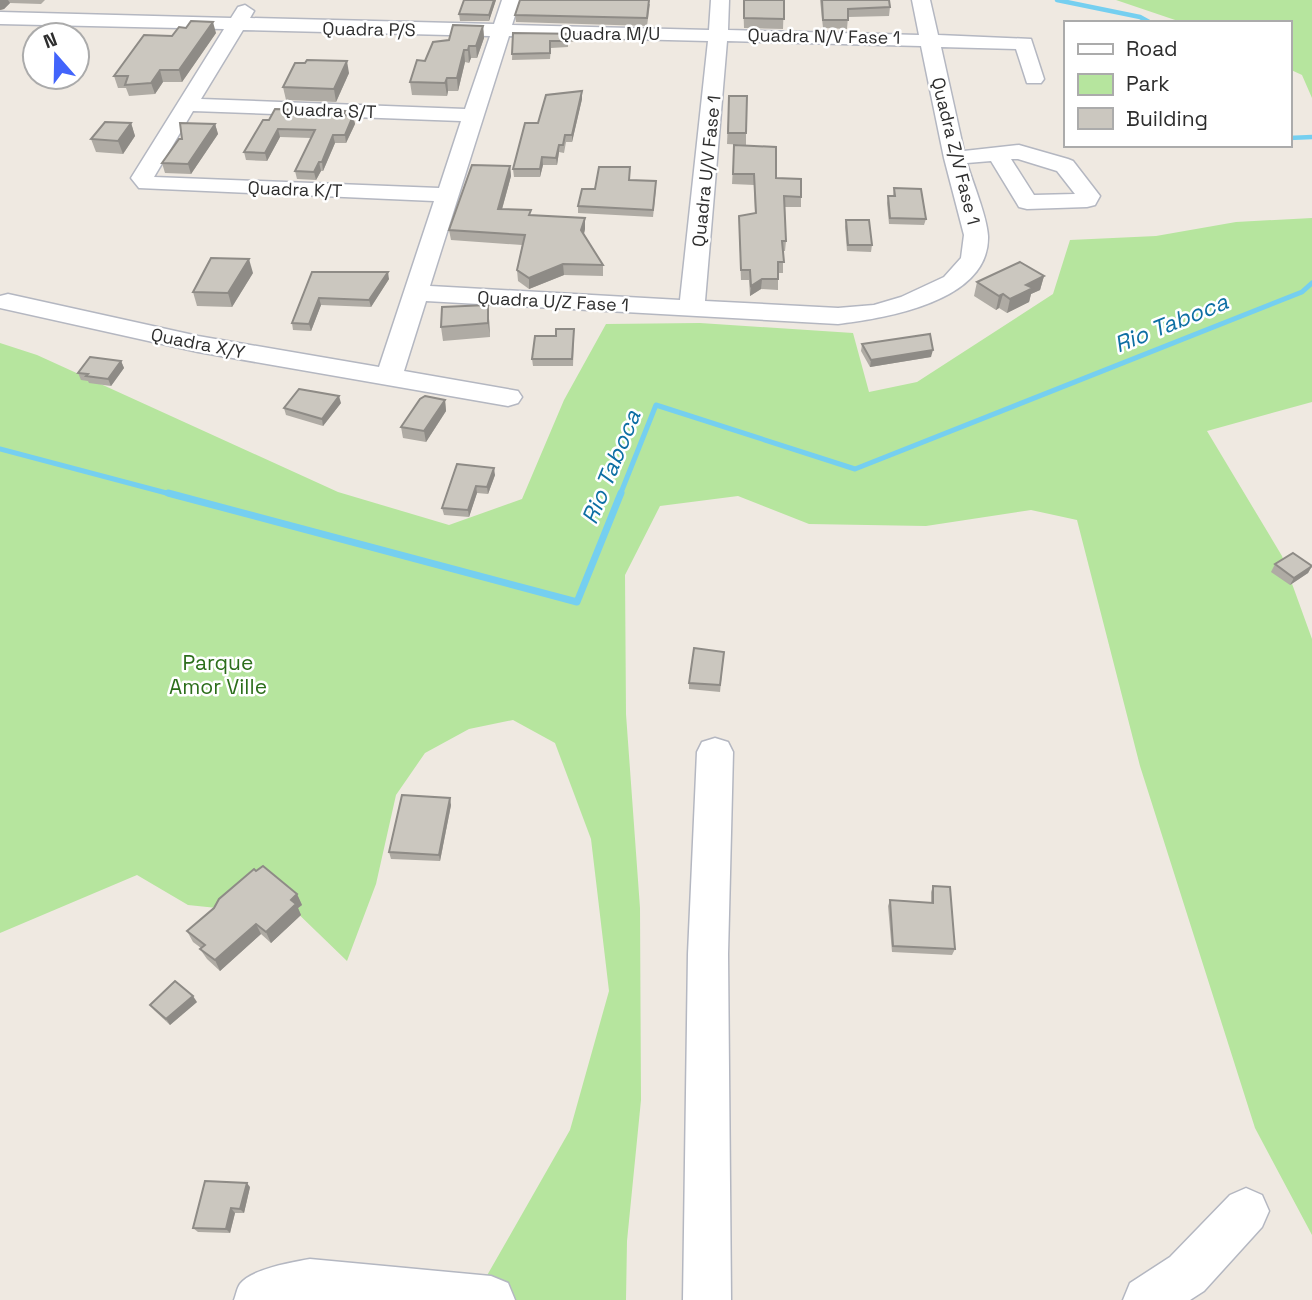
<svg xmlns="http://www.w3.org/2000/svg" width="1312" height="1300" viewBox="0 0 1312 1300" font-family="'Space Grotesk',sans-serif">
<style>
.green{fill:#b6e59e}
.lines{fill:none;stroke-linecap:round;stroke-linejoin:round}
.stream-far2{stroke:#75cff0;stroke-width:4.5}
.stream-far1{stroke:#75cff0;stroke-width:5}
.stream{stroke:#75cff0;stroke-width:7}
.minor-casing{stroke:#b4b7c1;stroke-width:3}
.minor{fill:#fff;fill-rule:evenodd}
.wall{fill:#afaba4}
.shaded-wall{fill:#8e8b86}
.building{fill:#cbc7bf;stroke:#8e8b86;stroke-width:2}
.labels{text-anchor:middle;dominant-baseline:central;stroke-width:5;stroke-linejoin:round;paint-order:stroke}
.far-street-label{font-size:18px;fill:#2e2e2e;stroke:#fff}
.park-label{font-size:21px;fill:#2c6e1b;stroke:#fff}
.water-label{font-size:23px;font-style:italic;fill:#0d6fa3;stroke:#fff}
</style>
<rect width="100%" height="100%" fill="#efe9e1"/>
<!-- green -->
<g class="green">
<polygon points="1116,0 1312,0 1312,98 1302,75 1289,69 1289,23 1184,23"/>
<polygon points="1312,218 1312,402 1207,431 1282,556 1312,639 1312,1235 1255,1128 1140,766 1077,520 1031,510 926,526 809,524 738,496 660,506 625,575 626,714 640,908 641,1100 627,1241 626,1300 473,1300 570,1130 609,991 591,839 555,743 513,720 469,729 425,753 396,795 376,884 347,961 287,903 236,910 188,905 137,875 0,933 0,343 37,355 338,492 449,525 522,499 564,400 606,324 700,323 853,333 869,392 917,382 1053,294 1070,240 1156,236 1236,222"/>
</g>
<g class="lines">
<!-- stream-far2 -->
<g class="stream-far2">
<polyline points="1057,0 1140,17 1151,23"/>
<polyline points="1289,138 1312,137"/>
</g>
<!-- stream-far1 -->
<g class="stream-far1">
<polyline points="0,449 174,495"/>
<polyline points="620,495 656,405 855,469 1302,292 1312,283"/>
</g>
<!-- stream -->
<polyline class="stream" points="168,493 577,602 621,493"/>
<defs>
<g id="minor">
<path d="M502,0H520L512,25L709,30L711,0H729L728,30L919,35L912,0H930L938,35L1031,39L1044,79L1041,83H1027L1016,49L941,47L964,151L1019,145L1068,159L1073,161L1100,196L1095,205L1087,207L1027,209L1019,207L991,161L967,163C973,184 987,216 988,236C990,301 887,318 838,324L426,301L404,371L518,391L522,397L518,403L508,406L198,352L0,308V296L8,294L198,336L379,367L434,201L139,188L131,178L224,29L0,24V12L231,18L238,7L245,5L254,11L250,18L494,24ZM243,30L490,36L465,109L201,99ZM509,36L708,41L680,300L430,286ZM727,41L921,46L944,158L964,235L961,258L944,277L901,297L874,305L838,308L705,301ZM193,111L461,121L439,188L154,177ZM1011,159H1018L1057,171L1075,194L1034,195Z"/>
<polygon points="715,738 728,742 733,752 728,954 731,1300 683,1300 688,954 697,752 702,742"/>
<polygon points="1246,1188 1262,1195 1269,1211 1262,1227 1204,1291 1190,1300 1123,1300 1130,1283 1170,1257 1230,1195"/>
<path d="M310,1259L491,1276L508,1283L515,1300H234C236,1295 237,1288 240,1284C251,1269 293,1262 310,1259Z"/>
</g>
</defs>
<!-- minor casing -->
<use href="#minor" class="minor-casing"/>
<!-- minor -->
<use href="#minor" class="minor"/>
</g>
<!-- wall -->
<g class="wall">
<polygon points="0,0 53,0 45,0 41,4 10,3 4,9 0,10"/>
<polygon points="464,0 496,0 489,21 460,21 459,14"/>
<polygon points="743,0 784,0 783,29 744,28"/>
<polygon points="820,0 889,0 890,7 889,16 848,17 847,29 823,28"/>
<polygon points="650,4 647,26 516,22 515,15"/>
<polygon points="483,26 484,38 477,58 471,58 469,63 465,62 458,91 448,91 447,96 412,95 410,82 425,61 449,40"/>
<polygon points="216,33 182,82 163,82 155,94 129,96 126,88 118,88 114,76 172,36"/>
<polygon points="513,33 584,34 584,41 568,42 568,47 551,48 550,59 512,60"/>
<polygon points="305,63 349,73 336,102 286,100 283,87"/>
<polygon points="582,91 582,99 572,142 566,142 564,153 559,152 557,165 543,165 540,177 514,177 513,169 538,123"/>
<polygon points="729,96 746,133 746,145 727,144"/>
<polygon points="345,111 346,115 353,116 355,124 346,143 335,143 323,171 321,171 316,180 297,179 295,171 311,138 280,137 267,161 246,160 244,152 269,120"/>
<polygon points="131,123 135,136 123,154 96,152 91,139"/>
<polygon points="215,124 218,134 191,174 165,173 162,163 182,139"/>
<polygon points="734,145 776,178 801,197 801,207 785,207 786,241 785,251 783,251 783,273 778,273 778,290 761,289 750,296 749,280 741,280 739,226 739,216 755,213 754,185 732,184"/>
<polygon points="510,166 511,176 502,209 531,216 585,218 585,229 584,234 603,265 603,276 564,275 529,289 518,281 517,270 522,245 451,240 449,230"/>
<polygon points="630,180 656,188 653,217 578,213 578,206 595,189"/>
<polygon points="894,188 926,219 924,225 889,224 887,203 888,196 893,196"/>
<polygon points="846,220 872,245 871,252 847,251 845,227"/>
<polygon points="312,272 389,279 371,307 321,305 311,331 293,330 292,323"/>
<polygon points="253,273 232,307 197,306 193,292"/>
<polygon points="1044,276 1040,290 1031,294 1029,302 1007,313 999,308 996,310 974,296 977,282"/>
<polygon points="489,319 490,337 443,341 441,327"/>
<polygon points="574,336 573,366 533,366 532,359"/>
<polygon points="862,344 931,357 870,367 861,351"/>
<polygon points="121,361 124,368 111,386 89,383 88,381 81,380 78,373"/>
<polygon points="445,400 446,411 426,442 403,438 401,427"/>
<polygon points="341,403 323,426 286,415 284,408"/>
<polygon points="457,464 495,475 488,494 477,493 469,517 444,515 442,508"/>
<polygon points="1275,564 1312,566 1308,573 1290,585 1271,572"/>
<polygon points="724,652 720,692 689,689 689,683"/>
<polygon points="451,805 440,861 391,859 389,852"/>
<polygon points="256,871 297,894 302,905 298,908 301,915 271,943 261,934 220,971 207,959 200,949 201,948 193,942 187,931"/>
<polygon points="933,886 955,949 952,955 892,952 888,906 890,900 931,903 931,892"/>
<polygon points="197,1002 170,1025 154,1010 150,1005"/>
<polygon points="250,1187 244,1213 235,1213 230,1233 198,1232 193,1228"/>
</g>
<!-- shaded-wall -->
<g class="shaded-wall">
<polygon points="0,0 8,0 10,3 4,9 0,10"/>
<polygon points="494,0 496,0 489,21 489,15"/>
<polygon points="213,22 216,33 182,82 179,70"/>
<polygon points="483,26 484,38 477,58 476,46"/>
<polygon points="469,46 471,58 469,63 468,50"/>
<polygon points="464,50 465,62 458,91 457,78"/>
<polygon points="347,61 349,73 336,102 334,89"/>
<polygon points="160,70 163,82 155,94 151,83"/>
<polygon points="447,78 448,91 447,96 445,83"/>
<polygon points="582,91 582,99 572,142 572,135"/>
<polygon points="353,116 355,124 346,143 345,135"/>
<polygon points="131,123 135,136 123,154 118,141"/>
<polygon points="215,124 218,134 191,174 188,164"/>
<polygon points="278,129 280,137 267,161 265,153"/>
<polygon points="333,135 335,143 323,171 322,162"/>
<polygon points="559,145 559,152 557,165 556,158"/>
<polygon points="542,157 543,165 540,177 540,169"/>
<polygon points="319,162 321,171 316,180 314,172"/>
<polygon points="510,166 511,176 499,220 498,209"/>
<polygon points="585,218 585,229 582,241 581,230"/>
<polygon points="249,259 253,273 232,307 228,293"/>
<polygon points="563,264 564,275 529,289 529,278"/>
<polygon points="388,272 389,279 371,307 369,300"/>
<polygon points="1044,276 1040,290 1031,294 1029,302 1007,313 1010,299 1026,285"/>
<polygon points="762,279 761,289 750,296 751,286"/>
<polygon points="1003,294 999,308 996,310 999,296"/>
<polygon points="319,298 321,305 311,331 309,324"/>
<polygon points="488,305 489,319 490,337 488,323"/>
<polygon points="933,350 931,357 870,367 871,360"/>
<polygon points="121,361 124,368 111,386 108,379"/>
<polygon points="339,396 341,403 323,426 322,419"/>
<polygon points="445,400 446,411 426,442 424,431"/>
<polygon points="494,468 495,475 488,494 487,487"/>
<polygon points="476,486 477,493 469,517 468,510"/>
<polygon points="1312,566 1308,573 1290,585 1294,578"/>
<polygon points="450,798 451,805 440,861 439,855"/>
<polygon points="297,894 302,905 298,908 301,915 271,943 266,932 291,900"/>
<polygon points="256,924 261,934 220,971 215,960"/>
<polygon points="193,996 197,1002 170,1025 166,1019"/>
<polygon points="247,1183 250,1187 244,1213 240,1209"/>
<polygon points="231,1208 235,1213 230,1233 226,1229"/>
</g>
<!-- building -->
<g class="building">
<polygon points="464,0 494,0 489,15 459,14"/>
<polygon points="520,0 649,0 647,18 515,15"/>
<polygon points="744,0 784,0 784,19 744,18"/>
<polygon points="822,0 889,0 890,7 848,9 848,20 823,20"/>
<polygon points="191,21 213,22 179,70 160,70 151,83 125,85 128,76 114,76 144,35 172,36 179,27 186,28"/>
<polygon points="453,25 483,26 476,46 469,46 468,50 464,50 457,78 447,78 445,83 410,82 417,60 425,61 433,42 449,40"/>
<polygon points="513,33 584,34 568,35 568,41 550,41 550,53 512,54"/>
<polygon points="307,60 347,61 334,89 283,87 295,63 305,63"/>
<polygon points="582,91 572,135 565,135 563,145 559,145 556,158 542,157 540,169 513,169 525,123 538,123 546,95"/>
<polygon points="729,96 747,96 746,133 728,133"/>
<polygon points="275,109 345,111 343,115 353,116 345,135 333,135 322,162 319,162 314,172 295,171 315,130 278,129 265,153 244,152 263,120 269,120"/>
<polygon points="105,122 131,123 118,141 91,139"/>
<polygon points="180,123 215,124 188,164 162,163 179,139 182,139"/>
<polygon points="734,145 776,147 776,178 801,179 801,197 784,196 786,241 782,241 784,262 778,262 778,279 762,279 751,286 750,270 741,270 739,216 756,213 754,174 733,174"/>
<polygon points="472,165 510,166 498,209 531,210 529,215 585,218 581,230 603,265 563,264 529,278 517,270 525,235 449,230"/>
<polygon points="599,167 630,167 629,180 656,181 653,210 578,206 582,189 595,189"/>
<polygon points="894,188 921,189 926,219 890,218 888,196 895,196"/>
<polygon points="846,220 869,220 872,245 848,245"/>
<polygon points="211,258 249,259 228,293 193,292"/>
<polygon points="1020,262 1044,276 1026,285 1033,288 1010,299 1003,294 999,296 977,282"/>
<polygon points="312,272 388,272 369,300 319,298 309,324 292,323"/>
<polygon points="488,305 488,323 441,327 442,307"/>
<polygon points="556,329 574,329 572,359 532,359 535,336 556,336"/>
<polygon points="930,334 933,350 871,360 862,344"/>
<polygon points="90,357 121,361 108,379 86,376 88,374 78,373"/>
<polygon points="299,389 339,396 322,419 284,408"/>
<polygon points="425,396 445,400 424,431 401,427 420,399"/>
<polygon points="457,464 494,468 487,487 476,486 468,510 442,508"/>
<polygon points="1293,553 1312,566 1294,578 1275,564"/>
<polygon points="694,648 724,652 720,685 689,683"/>
<polygon points="402,795 450,798 439,855 389,852"/>
<polygon points="263,866 297,894 291,900 296,904 266,932 256,924 215,960 200,949 205,945 187,931 214,908 219,899 254,869 256,871"/>
<polygon points="933,886 950,887 955,949 893,946 890,900 933,903"/>
<polygon points="175,981 193,996 166,1019 150,1005"/>
<polygon points="205,1181 247,1183 240,1209 231,1208 226,1229 193,1228"/>
</g>
<g class="labels">
<!-- far-street labels -->
<g class="far-street-label">
<text transform="translate(369 29) rotate(1)">Quadra P/S</text>
<text x="610" y="33">Quadra M/U</text>
<text transform="translate(824 36) rotate(1)">Quadra N/V Fase 1</text>
<text transform="translate(329 110) rotate(2)">Quadra S/T</text>
<text transform="translate(956 151) rotate(76)">Quadra Z/V Fase 1</text>
<text transform="translate(706 171) rotate(-84)">Quadra U/V Fase 1</text>
<text transform="translate(295 189) rotate(2)">Quadra K/T</text>
<text transform="translate(553 301) rotate(3)">Quadra U/Z Fase 1</text>
<text transform="translate(198 343) rotate(11)">Quadra X/Y</text>
</g>
<!-- park labels -->
<g class="park-label">
<text x="218" y="662">Parque<tspan x="218" dy="24">Amor Ville</tspan></text>
</g>
<!-- water labels -->
<g class="water-label">
<text transform="translate(1171 323) rotate(-22)">Rio Taboca</text>
<text transform="translate(611 467) rotate(-68)">Rio Taboca</text>
</g>
</g>
<!-- legend -->
<rect x="1064" y="21" width="228" height="126" fill="#ffffff" stroke="#ababab" stroke-width="2"/>
<rect x="1078" y="44" width="35" height="10" fill="#ffffff" stroke="#ababab" stroke-width="2"/>
<text x="1126" y="56" font-size="21" fill="#2e2e2e">Road</text>
<rect x="1078" y="74" width="35" height="21" fill="#b6e59e" stroke="#ababab" stroke-width="2"/>
<text x="1126" y="91" font-size="21" fill="#2e2e2e">Park</text>
<rect x="1078" y="108" width="35" height="21" fill="#cbc7bf" stroke="#ababab" stroke-width="2"/>
<text x="1126" y="126" font-size="21" fill="#2e2e2e">Building</text>
<!-- north arrow -->
<g transform="translate(56 56) rotate(340)"><circle r="33" fill="#ffffff" stroke="#ababab" stroke-width="2"/>
<path d="M0-5L12 26L0 18L-12 26Z" fill="#4264fb"/>
<text y="-10" font-size="19" font-weight="bold" text-anchor="middle" fill="#2e2e2e">N</text>
</g>
</svg>
